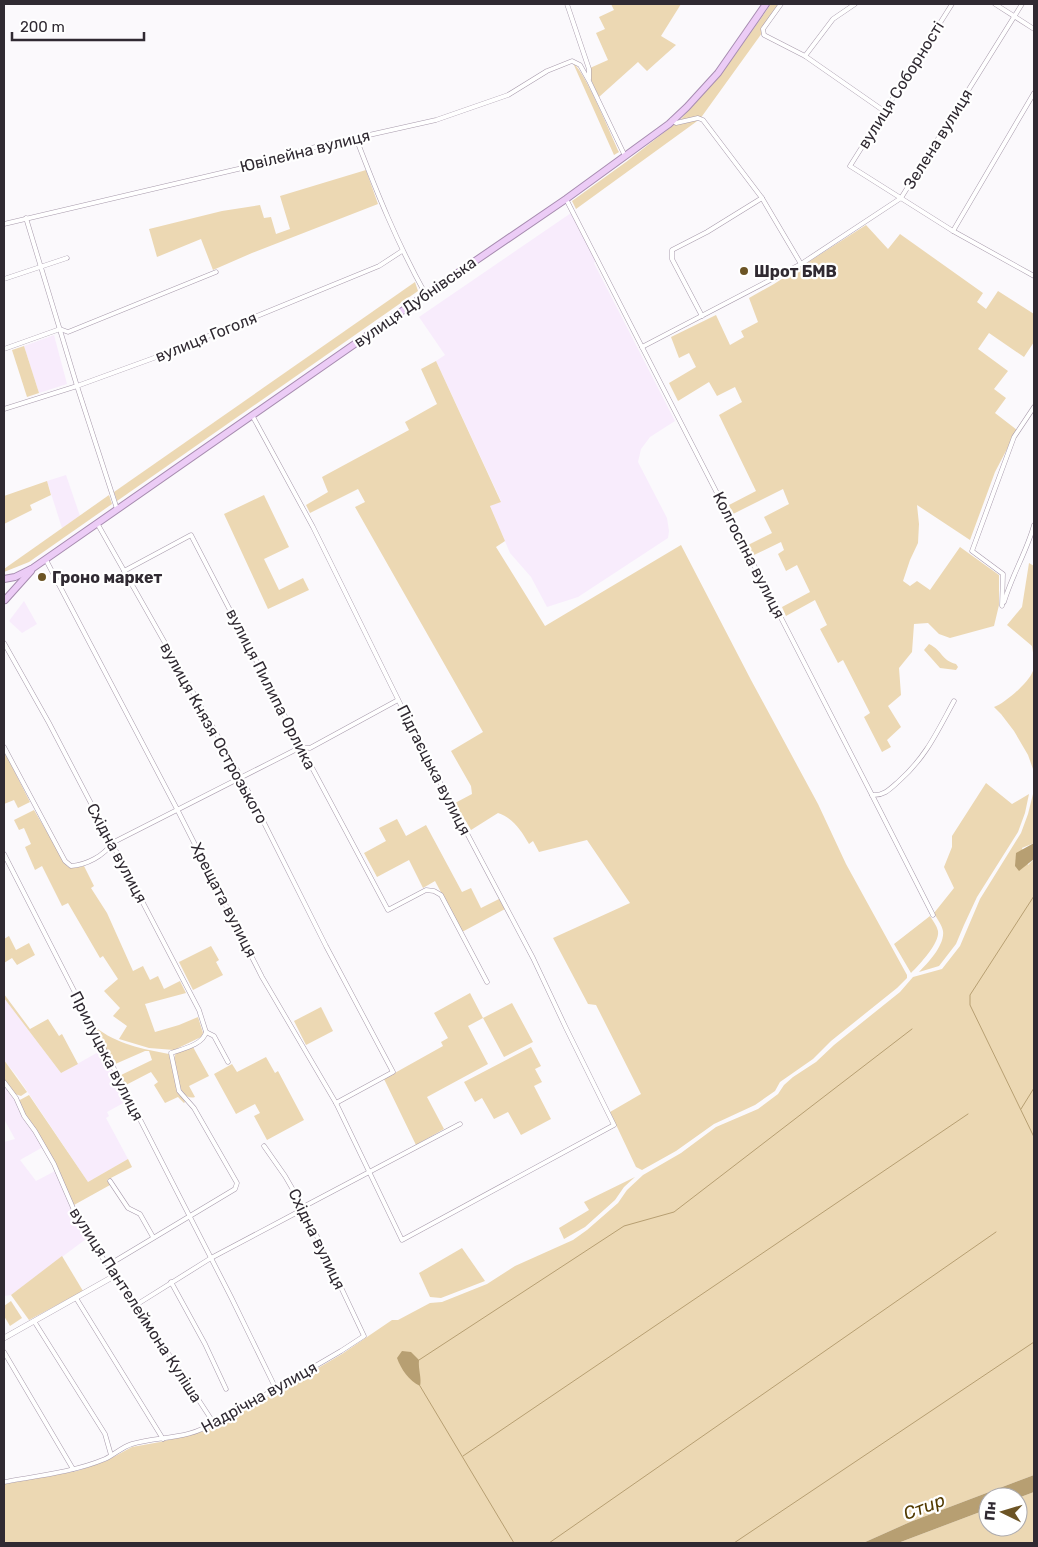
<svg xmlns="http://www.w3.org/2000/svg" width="1038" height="1547" viewBox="0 0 1038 1547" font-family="Rubik,sans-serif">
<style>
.built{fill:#f8ecfc}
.green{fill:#ecd8b3}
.water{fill:#b79f72}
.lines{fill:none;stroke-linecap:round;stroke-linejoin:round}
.stream{stroke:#b79f72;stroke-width:1}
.minor-casing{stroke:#a89bac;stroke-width:5}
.tertiary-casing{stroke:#a89bac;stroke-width:6}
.trunk-casing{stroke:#a78cb0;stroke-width:8}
.minor{stroke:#fff;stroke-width:4}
.tertiary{stroke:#fff;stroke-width:5}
.trunk{stroke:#ecccf6;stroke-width:6}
.poi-dot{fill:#6c5425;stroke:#fff;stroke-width:2}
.labels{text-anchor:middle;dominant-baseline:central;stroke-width:4.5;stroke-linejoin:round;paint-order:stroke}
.street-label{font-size:16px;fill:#302a32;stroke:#fff}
.poi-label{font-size:16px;font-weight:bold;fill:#302a32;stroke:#fff;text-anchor:start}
.water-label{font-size:18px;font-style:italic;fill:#523a00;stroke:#fff}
</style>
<rect width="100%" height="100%" fill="#fbf9fc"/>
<!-- built -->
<g class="built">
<polygon points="571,213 596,261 594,263 675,421 650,437 641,449 638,462 667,518 669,531 668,538 578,597 547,607 531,577 510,553 490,506 501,501 436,361 445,355 419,317"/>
<polygon points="54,335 67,384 39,393 24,346"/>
<polygon points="66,475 80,516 62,528 47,481"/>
<polygon points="24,601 37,624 22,633 9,621"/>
<polygon points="4,998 61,1073 102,1050 127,1101 107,1112 109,1116 106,1118 128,1159 88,1182 17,1076 4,1060"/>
<polygon points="4,1084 15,1099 23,1117 43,1147 20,1160 36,1181 55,1171 86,1239 11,1295 4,1296 4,1142 15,1139 4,1119"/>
</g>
<!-- green -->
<g class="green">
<polygon points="611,4 681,4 661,36 676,45 647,71 638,62 599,97 591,80 590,68 608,60 596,33 605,29 599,17 614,10"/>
<polygon points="771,4 783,4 700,119 576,209 572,201 626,162 680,120 720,76"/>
<path d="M573,63C585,71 611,135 619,152L614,155Z"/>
<polygon points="366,170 378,204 252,253 213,270 201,239 157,257 149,229 222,211 260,205 264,218 271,217 276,234 290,229 280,196"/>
<polygon points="866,225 888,249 900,234 983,293 977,302 986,309 998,291 1034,314 1034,342 1024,357 989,333 978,349 1008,371 994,389 1006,398 995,413 1017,430 995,472 970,540 917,505 919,524 918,543 910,560 903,581 910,586 917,581 930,590 960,547 999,575 999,605 994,626 950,638 939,634 928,623 914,624 912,652 899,668 901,695 888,706 901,727 887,740 891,747 882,752 864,717 870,713 843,660 838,663 820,629 827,625 815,600 786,616 782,607 810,592 797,565 786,571 778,554 784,550 781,542 754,555 748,545 772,533 764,517 789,504 783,489 733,514 729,505 756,491 719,415 742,402 735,387 717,396 709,382 678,401 669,383 696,367 689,353 679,358 671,337 716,315 730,345 744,337 741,331 758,322 749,298 774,284"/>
<polygon points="415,282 418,291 117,501 114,492"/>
<polygon points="24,346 39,393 27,397 12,350"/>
<path d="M436,361L501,502L490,506L505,541L496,547L545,626L681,545L751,680L818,804L846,864L907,975V978L897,988L831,1041L813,1059L780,1082L775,1091L755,1105L714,1124L676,1151L642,1170L636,1167L610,1112L641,1094L596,1005L588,1004L553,938L630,903L587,840L539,852L533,841L529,844C521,830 513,818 498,813L471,830L455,803L472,794L471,786L451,751L483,732L355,507L365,502L358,489L310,513L306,505L328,492L322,477L409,430L405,422L437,404L421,369Z"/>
<polygon points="47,481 51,495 30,505 32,510 4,524 4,496"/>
<polygon points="109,495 112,504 29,562 4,572 4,569"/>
<polygon points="264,495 289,547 264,559 279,590 303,578 309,590 268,609 224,514"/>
<path d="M1029,563L1034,566V843L1022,848L1028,865L1034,859V1475L910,1522L863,1543H4V1484L77,1471L106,1461L132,1447L160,1442L204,1431L277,1392L342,1354L392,1320H398L430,1303L442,1302L487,1284L515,1266L573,1240L587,1230L618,1203L627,1190L643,1175L681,1153L716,1127L758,1109L778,1094L784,1085L793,1077L816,1062L834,1045L900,992L913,977L942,969L960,946L980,899L1021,833L1028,814L1033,794L1034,781L1033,769L1028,755L1014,731L1001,714L994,707C1004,704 1028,683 1032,673C1036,666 1033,653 1032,646L1007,625L1022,607Z"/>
<path d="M929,644C943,651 941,660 956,664L958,667L956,670L940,668L924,650Z"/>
<polygon points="4,751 30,802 18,808 14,800 4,804"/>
<path d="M986,783L1012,804L1029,794L1025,813L1018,832L977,897L964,925L956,944L939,966L919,972C928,963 945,945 943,931C942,925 937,919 934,913L954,888L944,867L952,847V836Z"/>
<polygon points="34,810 67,866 71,868 84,866 94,886 91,888 107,913 133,971 143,966 150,980 158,976 164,989 180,981 186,993 145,1004 155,1032 179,1025 198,1017 203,1033 201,1037 174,1050 149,1048 119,1039 127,1026 113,1016 120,1008 104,991 118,979 103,956 100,958 68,903 62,906 42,866 35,870 25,847 31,844 24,828 19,830 14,820"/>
<polygon points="397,819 406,836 426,825 462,892 471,888 481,908 499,899 505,909 462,932 435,881 423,888 409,860 377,877 364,853 386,841 379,828"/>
<path d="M930,916C933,921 937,926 938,931C940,943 919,965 911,973L894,944Z"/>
<polygon points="9,936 16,950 29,943 35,955 17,965 12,958 4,963 4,939"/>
<polygon points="211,946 219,960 216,962 223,975 193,990 179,962"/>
<polygon points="470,993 483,1018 512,1003 533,1042 504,1057 483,1018 468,1026 488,1064 427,1097 444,1129 416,1145 384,1079 443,1046 441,1042 448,1038 434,1013"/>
<polygon points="4,994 30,1029 48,1019 59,1036 62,1034 78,1064 61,1073 4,998"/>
<polygon points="321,1007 333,1031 306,1045 294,1021"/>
<path d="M95,1027C117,1044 142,1049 169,1054L178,1091L185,1102L184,1103L178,1097L165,1103L154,1085L158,1082L151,1072L124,1086L119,1076L152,1060L149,1051H145L113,1065Z"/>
<path d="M193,1047L209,1076L189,1086L195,1097C179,1103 170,1062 176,1053Z"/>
<polygon points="531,1047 541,1066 535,1069 542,1082 534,1086 551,1119 521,1135 508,1112 494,1119 482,1098 475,1102 464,1082"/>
<polygon points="266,1057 275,1073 278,1071 304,1120 267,1140 254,1116 260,1113 255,1104 236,1114 214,1074 232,1064 237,1072"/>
<polygon points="4,1060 27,1092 21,1096 15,1094 4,1080"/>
<polygon points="29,1095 88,1182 128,1159 132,1167 107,1180 110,1185 74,1205 77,1210 73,1207 55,1164 25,1116 18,1101"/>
<polygon points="635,1177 624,1187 615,1200 585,1227 564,1239 559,1228 589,1210 584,1202"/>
<polygon points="462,1248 485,1281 441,1298 430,1297 419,1273"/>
<polygon points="62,1256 83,1291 29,1320 11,1295"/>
<polygon points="11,1301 22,1318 10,1326 4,1316 4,1306"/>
<polygon points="1034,1492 1034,1543 898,1543 988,1509 988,1527 1018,1527 1018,1498"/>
</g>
<!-- water -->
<g class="water">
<polygon points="1034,843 1034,859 1019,871 1015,866 1016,853"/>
<path d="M402,1351L411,1352L419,1360C418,1369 422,1379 420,1386C409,1381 401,1369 397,1358Z"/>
<polygon points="1034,1475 1034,1492 1018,1498 988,1497 988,1509 898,1543 863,1543 910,1522"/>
</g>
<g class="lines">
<!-- stream -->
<g class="stream">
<polyline points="1034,896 970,995 970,1005 1034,1137"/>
<polyline points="1021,1109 1034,1088"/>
<polyline points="419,1360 624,1226 674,1212 912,1029"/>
<polyline points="420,1386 514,1543"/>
<polyline points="463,1456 968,1114"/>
<polyline points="549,1543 996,1232"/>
<polyline points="734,1543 1034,1342"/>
</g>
<defs>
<g id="minor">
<polyline points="567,4 589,69 589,79"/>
<polyline points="781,4 763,29 764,35 805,56 884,111"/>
<polyline points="952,4 850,166 953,231 1034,276"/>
<polyline points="995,4 1034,29"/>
<polyline points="805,56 833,19 855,4"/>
<polyline points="672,120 676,123 698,118 703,120 762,198 801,264"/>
<path d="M356,138C377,193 397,243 426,295"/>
<path d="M566,199L872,795C884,796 890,789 899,781C926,757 937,732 954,701"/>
<polyline points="26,218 77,386 117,509"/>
<polyline points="4,224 238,169 311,148 436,120 508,95 547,71 572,61 580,65 589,81 625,156"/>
<polyline points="953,231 1034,93"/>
<polyline points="4,279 67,258"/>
<polyline points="702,316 672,259 672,250 707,232 762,198"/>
<polyline points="642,347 801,264 901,198 1022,4"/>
<polyline points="4,349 60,329 68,332 216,272"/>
<polyline points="4,409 77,386 162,355 379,266 402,251"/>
<polyline points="97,523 241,777 326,946 393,1072 336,1103"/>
<polyline points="46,560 177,809 262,977 336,1103 402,1240 614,1125 566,1028 533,958 425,754 313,527 252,415"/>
<polyline points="124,571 191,535 301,747 388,910 426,890 434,891 441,895 487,982"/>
<path d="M1004,602C1012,575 1027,551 1034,525"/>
<polyline points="1002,606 1003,574 972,551 1014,437 1034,407"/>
<polyline points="4,643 49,723 199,1010 206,1032 214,1036 228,1062"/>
<path d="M4,747L65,861L71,866C86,865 104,856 112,843L301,747L310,748L398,700"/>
<polyline points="872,795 933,915"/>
<polyline points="4,854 231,1297 276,1389"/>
<polyline points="4,1082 16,1098 24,1116 35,1131 54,1164 80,1224 106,1263 110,1264 213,1422"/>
<polyline points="110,1181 128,1208 140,1214 153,1237"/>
<path d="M110,1264L235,1189L237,1183L194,1108L179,1091L171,1053C182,1049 203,1045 206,1032"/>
<polyline points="171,1282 205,1344 226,1389"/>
<polyline points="76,1298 163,1439"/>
<polyline points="136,1305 211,1258 296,1213 303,1207 460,1124"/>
<polyline points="34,1321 105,1434 111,1455"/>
<polyline points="4,1352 73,1469"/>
<path d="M4,1482C37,1476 74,1472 105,1459C114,1455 122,1447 132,1444C158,1436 191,1440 213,1422L276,1389L341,1351L364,1336L303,1207L285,1176L264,1146"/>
</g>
<polyline id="tertiary" points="4,1338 116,1275"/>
<g id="trunk">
<polyline points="4,579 15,577 33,568 415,302 566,199 669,124 687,107 718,73 766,4"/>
<polyline points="5,600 31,571"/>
</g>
</defs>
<!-- minor casing -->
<use href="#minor" class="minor-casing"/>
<!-- tertiary casing -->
<use href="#tertiary" class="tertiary-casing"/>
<!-- trunk casing -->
<use href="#trunk" class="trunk-casing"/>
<!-- minor -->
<use href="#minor" class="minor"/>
<!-- tertiary -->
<use href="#tertiary" class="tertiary"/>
<!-- trunk -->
<use href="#trunk" class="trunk"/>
</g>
<!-- markers -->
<g class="poi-dot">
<circle cx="744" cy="271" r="5"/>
<circle cx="42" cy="577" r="5"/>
</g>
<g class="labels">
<!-- street labels -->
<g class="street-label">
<text transform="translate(901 85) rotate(-58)">вулиця Соборності</text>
<text transform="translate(938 139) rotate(-58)">Зелена вулиця</text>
<text transform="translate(305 151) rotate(-14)">Ювілейна вулиця</text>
<text transform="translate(415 302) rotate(-35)">вулиця Дубнівська</text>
<text transform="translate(206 337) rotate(-22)">вулиця Гоголя</text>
<text transform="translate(749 555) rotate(63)">Колгоспна вулиця</text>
<text transform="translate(271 689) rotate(63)">вулиця Пилипа Орлика</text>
<text transform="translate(214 733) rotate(61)">вулиця Князя Острозького</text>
<text transform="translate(434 770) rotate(63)">Підгаєцька вулиця</text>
<text transform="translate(117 853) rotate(62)">Східна вулиця</text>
<text transform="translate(224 900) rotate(63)">Хрещата вулиця</text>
<text transform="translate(107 1056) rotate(63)">Прилуцька вулиця</text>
<text transform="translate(317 1239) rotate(64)">Східна вулиця</text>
<text transform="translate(136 1305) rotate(57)">вулиця Пантелеймона Куліша</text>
<text transform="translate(259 1397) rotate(-29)">Надрічна вулиця</text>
</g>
<!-- poi labels -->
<g class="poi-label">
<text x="754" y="271">Шрот БМВ</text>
<text x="52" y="577">Гроно маркет</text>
</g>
<!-- water labels -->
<g class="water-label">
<text transform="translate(924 1507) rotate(-21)">Стир</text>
</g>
</g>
<!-- border -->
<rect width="1038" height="1547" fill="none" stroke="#302a32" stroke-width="10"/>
<!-- north arrow -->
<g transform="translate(1003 1512) rotate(275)"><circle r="24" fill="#ffffff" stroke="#acaaad"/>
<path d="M0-4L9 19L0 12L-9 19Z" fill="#6c5425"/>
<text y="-8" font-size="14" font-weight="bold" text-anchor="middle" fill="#302a32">Пн</text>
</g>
<!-- scale -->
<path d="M12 32v8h132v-8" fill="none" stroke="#302a32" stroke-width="2.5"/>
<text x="20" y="32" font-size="15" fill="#302a32" stroke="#ffffff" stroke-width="4" paint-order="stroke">200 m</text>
</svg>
